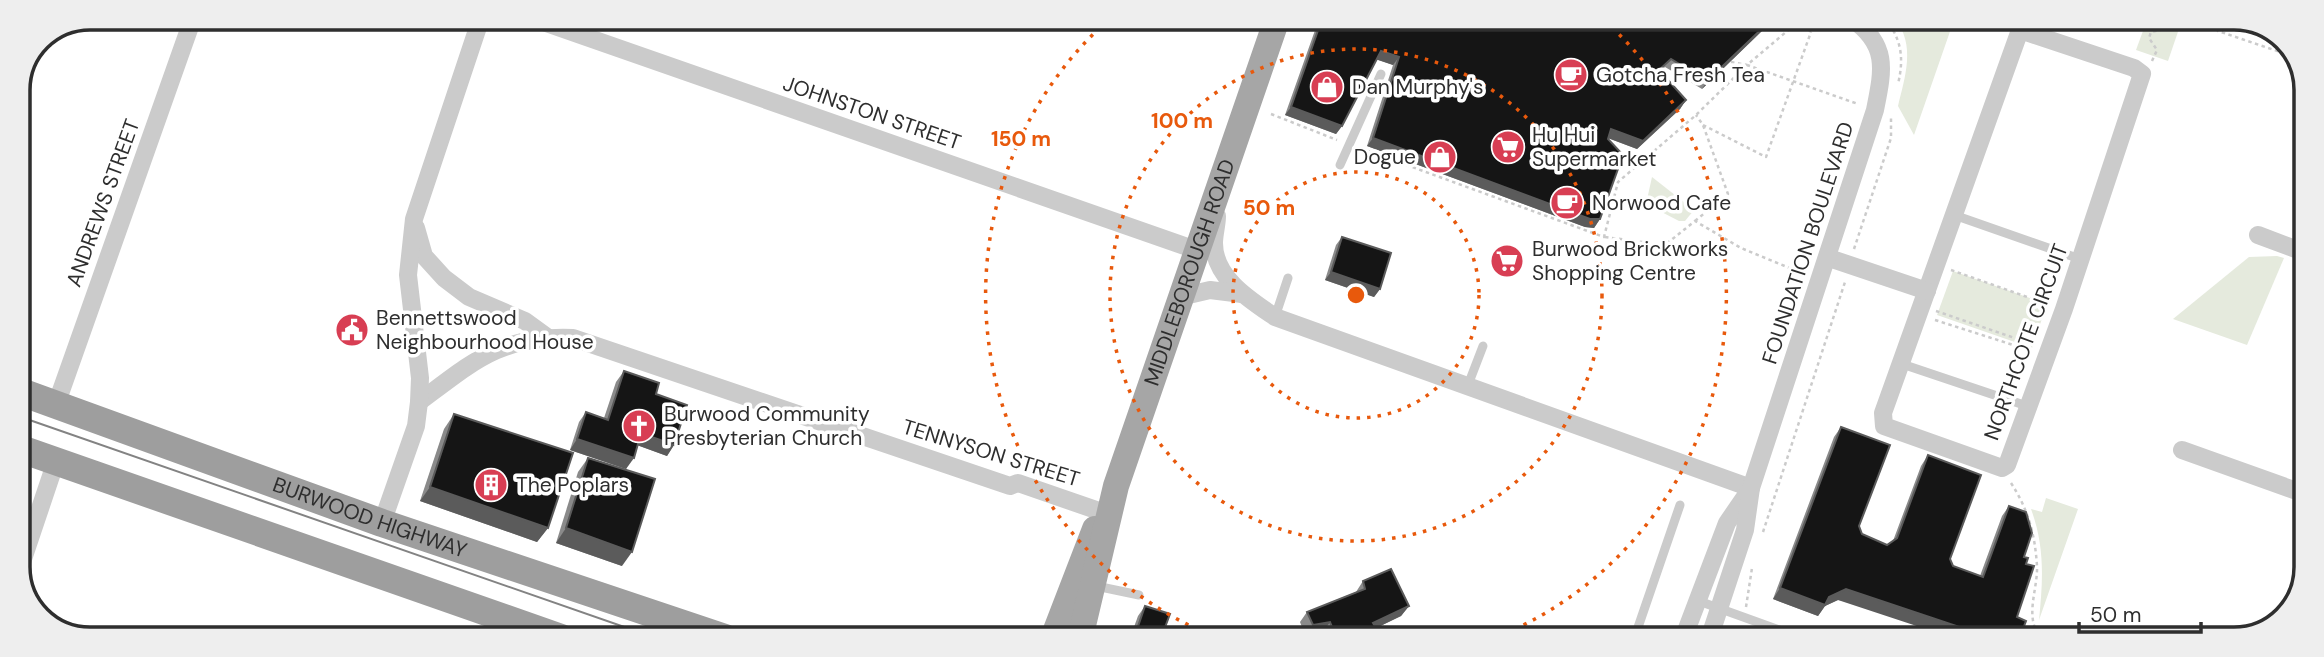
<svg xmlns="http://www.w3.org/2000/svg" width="2324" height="657" viewBox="0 0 2324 657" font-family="'DM Sans',sans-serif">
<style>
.green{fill:#e5eadd}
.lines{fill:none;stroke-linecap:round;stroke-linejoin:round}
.path{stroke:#cbcbcb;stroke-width:2.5;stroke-dasharray:3.5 3.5;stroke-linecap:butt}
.service{stroke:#cbcbcb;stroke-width:9}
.minor{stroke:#cbcbcb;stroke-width:18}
.primary{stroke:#a6a6a6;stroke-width:26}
.trunk{stroke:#9e9e9e;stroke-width:28}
.tram{stroke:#838383;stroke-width:2}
.wall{fill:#8a8a8a}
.shaded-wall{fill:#5b5b5b}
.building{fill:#151515;stroke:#5b5b5b;stroke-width:2}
.ring{fill:none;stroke:#e8590c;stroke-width:3.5;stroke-dasharray:3.5 7}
.labels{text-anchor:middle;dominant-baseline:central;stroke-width:7;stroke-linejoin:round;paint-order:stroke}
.poi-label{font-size:21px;fill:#2e2e2e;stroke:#fff;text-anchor:start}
.street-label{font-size:21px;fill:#2e2e2e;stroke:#fff}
.rim{fill:none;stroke:#2e2e2e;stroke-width:3.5}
.centre{fill:#e8590c;stroke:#fff;stroke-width:3.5}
.ring-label{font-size:21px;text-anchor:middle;font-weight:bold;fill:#e8590c;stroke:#fff;stroke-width:7;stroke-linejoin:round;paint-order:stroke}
</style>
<rect width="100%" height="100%" fill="#fff"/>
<!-- green -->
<g class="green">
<path d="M1895,19L1954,20L1914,135L1898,106C1905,77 1916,45 1895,19Z"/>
<polygon points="2147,20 2182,20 2168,61 2136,50"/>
<polygon points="1652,177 1694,210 1685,221 1679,221 1646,204"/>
<polygon points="2277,256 2284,258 2247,345 2173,319 2249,257"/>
<polygon points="1953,271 2047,304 2032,348 1937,315"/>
<path d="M2046,498L2078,509L2039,620C2043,580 2045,547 2031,509L2042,512Z"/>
</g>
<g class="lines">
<!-- path -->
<g class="path">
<polyline points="1816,19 1811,32 1799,21 1747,65 1858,104"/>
<path d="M1885,19C1902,39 1904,59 1898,84"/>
<polyline points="2205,20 2218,31 2295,57"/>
<polyline points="2152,61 2157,50 2149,38 2151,32 2174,27 2175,20"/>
<polyline points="1731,62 1747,65"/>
<polyline points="1271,114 1337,140"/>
<polyline points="1703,125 1766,157 1811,32"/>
<polyline points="1360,148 1604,237 1618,182 1696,115 1747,65"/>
<polyline points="1695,221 1728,194 1703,125 1696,115"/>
<polyline points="1605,237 1665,245 1695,221 1741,248 1804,274"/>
<polyline points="1854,249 1891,138 1891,118"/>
<polyline points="1951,270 2047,304"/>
<polyline points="1936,311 2032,344"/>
<polyline points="1935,320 2032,351"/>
<path d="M2011,483C2028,509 2035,534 2037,566C2038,590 2023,619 2042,639"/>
<polyline points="1763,532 1845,282"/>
<polyline points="1746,607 1752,568"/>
<polyline points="1736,639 1739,630"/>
</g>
<!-- service -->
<g class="service">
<polyline points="2008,20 2020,30"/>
<polyline points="1340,165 1381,74"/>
<polyline points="1954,215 2080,259"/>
<polyline points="1275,317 1288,278"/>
<polyline points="1902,364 2027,406"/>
<polyline points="1468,385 1483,346"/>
<polyline points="1096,586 1139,595"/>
<polyline points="1696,600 1804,639"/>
<polyline points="1634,639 1680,505"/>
</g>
<!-- minor -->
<g class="minor">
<polyline points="532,18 1196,250"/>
<polygon points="2020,30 2134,68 2142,74 2064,309 2007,465 2002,468 1884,426 1883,413"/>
<path d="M1217,216C1217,225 1214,234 1214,243C1214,278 1250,300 1275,317L1751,488"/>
<polyline points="416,228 424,256 444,278 469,297 525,321 547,337"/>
<polyline points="2258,235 2306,253"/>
<polyline points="1829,258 1927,291"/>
<polyline points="1180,297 1210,290 1242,294"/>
<path d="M419,402C474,361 501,335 573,338L1010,486L1018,483L1102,512"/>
<polyline points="56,405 193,18"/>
<polyline points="2182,450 2305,494"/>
<polyline points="382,523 416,426 419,402 420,378 408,275 414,219 481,18"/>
<polyline points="18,574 56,461"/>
<polyline points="1683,639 1727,523 1749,491"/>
<path d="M1709,639L1745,530L1751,488L1875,110C1883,70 1889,45 1852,19"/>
</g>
<!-- primary -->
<g class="primary">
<polyline points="1053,638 1095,529"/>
<path id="s1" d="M1080,638L1116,486L1277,19"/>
</g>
<!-- trunk -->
<g class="trunk">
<path id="s2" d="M18,391L382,523L725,638"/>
<polyline points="18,448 561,638"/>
</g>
<!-- tram -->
<polyline class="tram" points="18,416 656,638"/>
</g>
<!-- wall -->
<g class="wall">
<polygon points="1319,19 1769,19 1764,29 1702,89 1665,67 1660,72 1686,100 1680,109 1637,149 1608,138 1600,219 1594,228 1585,227 1367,146 1393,65 1376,59 1342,126 1336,134 1285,115"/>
<polygon points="1342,237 1380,289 1374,297 1325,280 1336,245"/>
<polygon points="624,371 656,394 674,445 667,456 637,445 626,469 570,450 579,422 586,412 604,418 616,382"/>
<polygon points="454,414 548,528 537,542 420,501 444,429"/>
<polygon points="1841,427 1859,526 1862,534 1887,545 1893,541 1921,466 1928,455 1950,559 1953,566 1980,576 2002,516 2009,506 2026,564 2017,617 1838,600 1825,606 1818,616 1773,599 1834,437"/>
<polygon points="588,458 622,566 556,543 578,472"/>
<polygon points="1363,581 1409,606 1401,616 1376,628 1380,635 1378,639 1325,639 1323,632 1305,635 1300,622 1307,612 1356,592"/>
<polygon points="1145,606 1161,638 1130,638 1138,616"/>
</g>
<!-- shaded-wall -->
<g class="shaded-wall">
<polygon points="1770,21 1764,29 1702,89 1707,81"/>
<polygon points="1381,51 1399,57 1393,65 1375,59"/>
<polygon points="1686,100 1680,109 1637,149 1605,137 1611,129"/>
<polygon points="1291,107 1342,126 1336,134 1285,115"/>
<polygon points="1373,138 1600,219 1594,228 1585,227 1367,146"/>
<polygon points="1331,272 1380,289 1374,297 1325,280"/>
<polygon points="641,433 674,445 667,456 634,444"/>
<polygon points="577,439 634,458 626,469 570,450"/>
<polygon points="430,487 548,528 537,542 420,501"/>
<polygon points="566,528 632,552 622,566 556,543"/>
<polygon points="1780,588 1829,597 1846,589 1995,639 1956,639 1838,600 1825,606 1818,616 1773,599"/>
<polygon points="1409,606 1401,616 1366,633 1373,623"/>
<polygon points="1330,622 1323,632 1305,635 1313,625"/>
</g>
<!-- building -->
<g class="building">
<polygon points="1322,19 1769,19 1770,21 1707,81 1671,59 1659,70 1686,100 1643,141 1611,129 1608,139 1623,155 1600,219 1590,219 1373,138 1399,57 1381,51 1342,126 1291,107"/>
<polygon points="1342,237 1391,253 1380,289 1331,272"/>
<polygon points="624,371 659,383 656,394 687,405 674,445 641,433 634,458 577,439 586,412 608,420"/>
<polygon points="454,414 573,453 548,528 430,487"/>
<polygon points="1841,427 1890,445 1859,526 1862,534 1887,545 1897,538 1928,455 1981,475 1950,559 1953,566 1983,577 2009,506 2026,512 2032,533 2024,557 2028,558 2026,564 2034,566 2017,617 2026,621 2019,639 1995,639 1846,589 1829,597 1825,605 1780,588"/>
<polygon points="588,458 655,479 632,552 566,528"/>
<polygon points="1391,569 1409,606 1373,623 1380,635 1372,639 1337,639 1330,622 1313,625 1307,612 1365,589 1363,581"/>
<polygon points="1145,606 1170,614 1161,638 1134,638"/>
</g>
<!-- distance rings -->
<g class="ring">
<circle cx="1356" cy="295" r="123"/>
<circle cx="1356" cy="295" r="246"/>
<path d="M1217 638A370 370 0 0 1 1108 20M1604 20A370 370 0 0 1 1495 638"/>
</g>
<!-- icons -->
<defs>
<symbol id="cafe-disc" viewBox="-11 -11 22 22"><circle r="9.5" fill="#d83e53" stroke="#fff"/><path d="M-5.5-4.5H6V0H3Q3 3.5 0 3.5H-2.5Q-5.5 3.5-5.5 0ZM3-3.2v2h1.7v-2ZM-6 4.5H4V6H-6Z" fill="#fff"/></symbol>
<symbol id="shop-disc" viewBox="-11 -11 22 22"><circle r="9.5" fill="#d83e53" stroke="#fff"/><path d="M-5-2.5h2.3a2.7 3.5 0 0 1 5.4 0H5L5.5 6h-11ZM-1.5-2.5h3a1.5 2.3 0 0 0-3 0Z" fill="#fff"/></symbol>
<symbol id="supermarket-disc" viewBox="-11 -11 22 22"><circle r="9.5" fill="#d83e53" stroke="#fff"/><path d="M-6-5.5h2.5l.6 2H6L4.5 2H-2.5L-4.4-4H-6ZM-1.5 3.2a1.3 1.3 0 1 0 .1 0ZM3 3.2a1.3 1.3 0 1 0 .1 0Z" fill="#fff"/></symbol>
<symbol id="civic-disc" viewBox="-11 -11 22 22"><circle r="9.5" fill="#d83e53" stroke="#fff"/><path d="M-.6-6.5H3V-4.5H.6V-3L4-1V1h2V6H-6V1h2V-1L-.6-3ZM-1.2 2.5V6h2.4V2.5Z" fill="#fff"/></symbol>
<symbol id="church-disc" viewBox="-11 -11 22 22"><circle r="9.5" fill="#d83e53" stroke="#fff"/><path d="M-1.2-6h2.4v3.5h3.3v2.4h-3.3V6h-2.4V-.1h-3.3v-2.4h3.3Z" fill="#fff"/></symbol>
<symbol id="building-disc" viewBox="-11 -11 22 22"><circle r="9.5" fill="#d83e53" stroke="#fff"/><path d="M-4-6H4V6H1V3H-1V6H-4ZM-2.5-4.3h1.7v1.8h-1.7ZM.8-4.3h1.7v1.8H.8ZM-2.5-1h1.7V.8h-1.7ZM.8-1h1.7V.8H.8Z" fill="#fff"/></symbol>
</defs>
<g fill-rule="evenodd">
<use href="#cafe-disc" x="1552" y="56" width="38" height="38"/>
<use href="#shop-disc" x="1308" y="68" width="38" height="38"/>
<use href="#supermarket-disc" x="1489" y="128" width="38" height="38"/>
<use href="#shop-disc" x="1421" y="138" width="38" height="38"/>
<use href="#cafe-disc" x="1548" y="184" width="38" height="38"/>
<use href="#supermarket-disc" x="1488" y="242" width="38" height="38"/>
<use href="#civic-disc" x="333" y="311" width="38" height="38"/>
<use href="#church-disc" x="620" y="407" width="38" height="38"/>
<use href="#building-disc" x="472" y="466" width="38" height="38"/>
</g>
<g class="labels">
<!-- poi labels -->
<g class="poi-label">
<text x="1596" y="75">Gotcha Fresh Tea</text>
<text x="1352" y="87">Dan Murphy's</text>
<text x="1532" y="135">Hu Hui<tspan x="1532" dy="24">Supermarket</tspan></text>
<text x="1416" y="157" text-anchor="end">Dogue</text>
<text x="1592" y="203">Norwood Cafe</text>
<text x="1532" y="249">Burwood Brickworks<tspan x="1532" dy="24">Shopping Centre</tspan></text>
<text x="376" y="318">Bennettswood<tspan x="376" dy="24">Neighbourhood House</tspan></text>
<text x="664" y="414">Burwood Community<tspan x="664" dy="24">Presbyterian Church</tspan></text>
<text x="516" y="485">The Poplars</text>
</g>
<!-- street labels -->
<g class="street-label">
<text transform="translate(872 113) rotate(19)">JOHNSTON STREET</text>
<text transform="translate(103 203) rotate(-70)">ANDREWS STREET</text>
<text transform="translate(1808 243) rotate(-72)">FOUNDATION BOULEVARD</text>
<text stroke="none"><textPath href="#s1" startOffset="382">MIDDLEBOROUGH ROAD</textPath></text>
<text transform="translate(2026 342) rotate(-70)">NORTHCOTE CIRCUIT</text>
<text transform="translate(991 453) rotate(17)">TENNYSON STREET</text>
<text stroke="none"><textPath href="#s2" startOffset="374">BURWOOD HIGHWAY</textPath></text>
</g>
</g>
<!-- crop -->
<path d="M0 0H2324V657H0ZM90 30H2234A60 60 0 0 1 2294 90V567A60 60 0 0 1 2234 627H90A60 60 0 0 1 30 567V90A60 60 0 0 1 90 30Z" fill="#eee" fill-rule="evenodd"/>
<path class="rim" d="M90 30H2234A60 60 0 0 1 2294 90V567A60 60 0 0 1 2234 627H90A60 60 0 0 1 30 567V90A60 60 0 0 1 90 30Z"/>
<circle cx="1356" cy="295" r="10" class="centre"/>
<g class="ring-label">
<text x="1182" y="128">100 m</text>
<text x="1021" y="146">150 m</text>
<text x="1269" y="215">50 m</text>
</g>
<!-- scale -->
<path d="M2079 622v10h122v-10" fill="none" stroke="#2e2e2e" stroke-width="3.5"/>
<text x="2090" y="622" font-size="21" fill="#2e2e2e" stroke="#ffffff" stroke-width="5" paint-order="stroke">50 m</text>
</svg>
